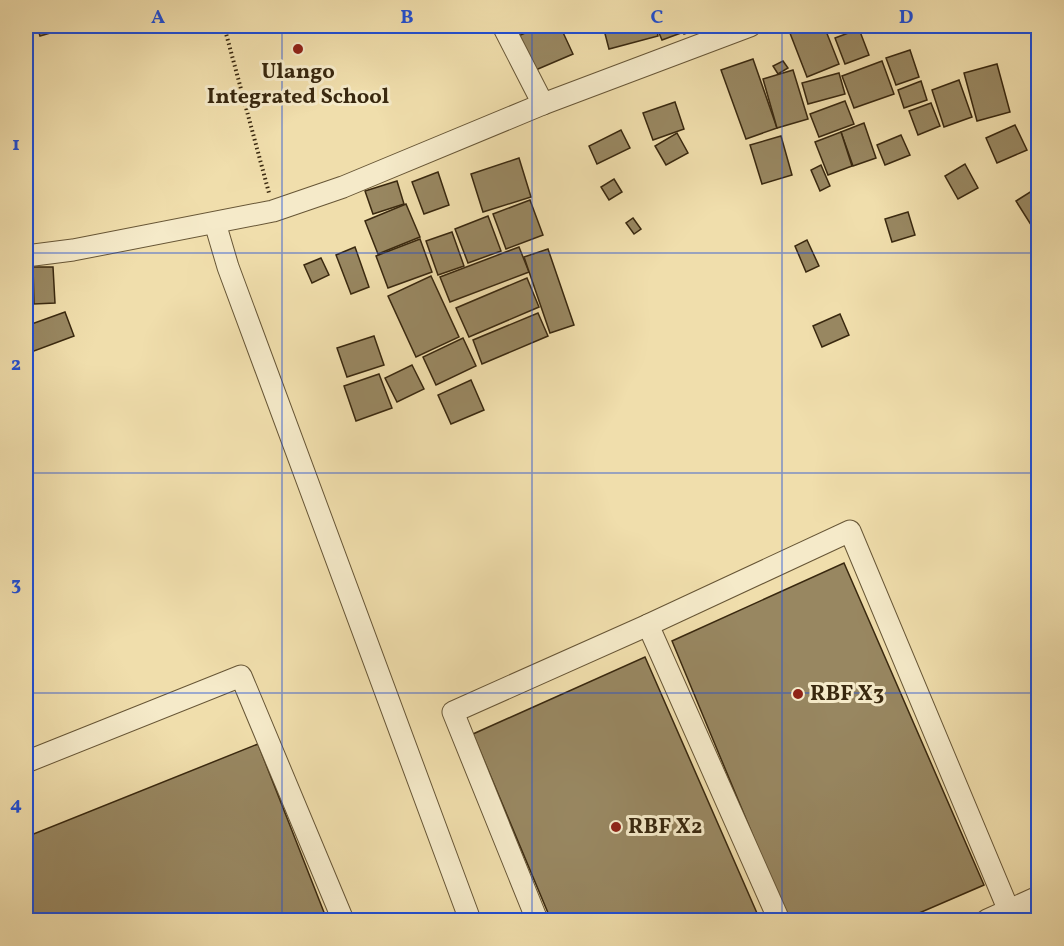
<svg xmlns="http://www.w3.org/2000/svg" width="1064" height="946" viewBox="0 0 1064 946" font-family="Vollkorn,serif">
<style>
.building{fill:#988761;stroke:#39280f;stroke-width:1.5}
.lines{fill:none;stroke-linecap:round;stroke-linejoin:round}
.minor-casing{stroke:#675636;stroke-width:23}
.path{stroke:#39280f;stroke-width:4;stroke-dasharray:1.5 3;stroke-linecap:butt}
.minor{stroke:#f5eac9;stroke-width:21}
.grid{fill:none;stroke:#1d4ed8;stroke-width:1.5;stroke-opacity:0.55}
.poi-dot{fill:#8f2418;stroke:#f5eac9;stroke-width:2}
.labels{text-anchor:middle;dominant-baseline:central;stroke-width:6;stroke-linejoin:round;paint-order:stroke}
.poi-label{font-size:22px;font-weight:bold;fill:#39280f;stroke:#f5eac9;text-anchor:start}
.neatline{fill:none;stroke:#1d4ed8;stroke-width:2}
.grid-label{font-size:20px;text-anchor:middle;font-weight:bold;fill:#1d4ed8}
</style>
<rect width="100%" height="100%" fill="#f0deac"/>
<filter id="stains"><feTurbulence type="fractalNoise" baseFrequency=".00333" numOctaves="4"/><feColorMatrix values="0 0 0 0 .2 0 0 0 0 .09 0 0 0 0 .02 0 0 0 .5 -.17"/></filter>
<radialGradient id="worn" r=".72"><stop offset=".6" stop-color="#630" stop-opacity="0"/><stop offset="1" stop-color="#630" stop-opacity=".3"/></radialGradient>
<!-- building -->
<g class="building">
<polygon points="26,26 34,26 35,31 26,34"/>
<polygon points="37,26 63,26 64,29 40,36"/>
<polygon points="541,26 560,26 573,54 531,72 516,37"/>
<polygon points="603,26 656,26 658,36 609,49"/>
<polygon points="656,26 679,26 681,33 662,40"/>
<polygon points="681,26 695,26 696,30 684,34"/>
<polygon points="795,26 824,26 839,64 807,77 788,28"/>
<polygon points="899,26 922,26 902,33"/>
<polygon points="859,29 869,55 845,64 835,38"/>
<polygon points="910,50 919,77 896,85 886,58"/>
<polygon points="1038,56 1038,78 1031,59"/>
<polygon points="753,59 777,128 746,139 721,70"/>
<polygon points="783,61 788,68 778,74 773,66"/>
<polygon points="882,61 894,94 854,108 842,76"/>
<polygon points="997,64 1010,112 977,121 964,73"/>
<polygon points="793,70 808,119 777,128 763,79"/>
<polygon points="839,73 845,94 808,104 802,83"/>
<polygon points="959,80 972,117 944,127 932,90"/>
<polygon points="921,81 927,100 904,108 898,90"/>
<polygon points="845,101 854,124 819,137 810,114"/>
<polygon points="675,102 684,129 653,140 643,113"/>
<polygon points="931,103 940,126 918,135 909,111"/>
<polygon points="864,123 876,158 853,166 841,132"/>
<polygon points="1015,125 1027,150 997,163 986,138"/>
<polygon points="621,130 630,148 597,164 589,146"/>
<polygon points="841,132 852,166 828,175 815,142"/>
<polygon points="677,133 688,153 666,165 655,146"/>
<polygon points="901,135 910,155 885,165 877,145"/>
<polygon points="781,136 792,175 762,184 750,145"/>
<polygon points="519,158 531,197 483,212 471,174"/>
<polygon points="965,164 978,188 958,199 945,176"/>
<polygon points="821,165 830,186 820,191 811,170"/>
<polygon points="438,172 449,205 424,214 412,182"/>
<polygon points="614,179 622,192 609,200 601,187"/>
<polygon points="397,181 404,204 373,214 365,191"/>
<polygon points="1038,187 1038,236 1016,201"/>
<polygon points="530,200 543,235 506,249 493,214"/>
<polygon points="406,204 420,237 378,254 365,221"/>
<polygon points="908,212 915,235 892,242 885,219"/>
<polygon points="488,216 501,251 468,263 455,229"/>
<polygon points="633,218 641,229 634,234 626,223"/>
<polygon points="452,232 464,266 438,275 426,241"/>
<polygon points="420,239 432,272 388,288 376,256"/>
<polygon points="807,240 819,266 806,272 795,246"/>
<polygon points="355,247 369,287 351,294 336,255"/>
<polygon points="519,247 529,272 450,302 440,277"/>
<polygon points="548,249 574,325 550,333 524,257"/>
<polygon points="321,258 329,275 312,283 304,265"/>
<polygon points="33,267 53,267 55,303 34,304"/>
<polygon points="26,268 29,268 31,302 26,302"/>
<polygon points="431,276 459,337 416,357 388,296"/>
<polygon points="527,278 539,307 469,337 456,308"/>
<polygon points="65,312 74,336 26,354 26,326"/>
<polygon points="538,313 548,336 482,364 473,340"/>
<polygon points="840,314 849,335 822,347 813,326"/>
<polygon points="374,336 384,365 347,377 337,348"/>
<polygon points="463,338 476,366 436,385 423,357"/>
<polygon points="412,365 424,389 397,402 385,378"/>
<polygon points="379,374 392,408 356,421 344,386"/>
<polygon points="471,380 484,410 451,424 438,395"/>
<polygon points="844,563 984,885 903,920 788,920 672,641"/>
<polygon points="645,657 760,920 551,920 473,734"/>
<polygon points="258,744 327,920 26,920 26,837"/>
</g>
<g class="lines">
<defs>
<g id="minor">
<polyline points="503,26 543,104"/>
<polyline points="215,223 228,267 470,920"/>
<polyline points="26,256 73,250 273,211 343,187 543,104 750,26"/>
<polyline points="26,762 241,676 343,920"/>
<polyline points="537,920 453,712 648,625"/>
<polyline points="779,920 648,625 850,531 1009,911"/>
<polyline points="987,920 1038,897"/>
</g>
</defs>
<!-- minor casing -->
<use href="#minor" class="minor-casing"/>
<!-- path -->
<polyline class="path" points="224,26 269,193"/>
<!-- minor -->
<use href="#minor" class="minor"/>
</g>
<!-- grid -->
<path class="grid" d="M282,26V920M532,26V920M782,26V920M26,253H1038M26,473H1038M26,693H1038"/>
<!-- markers -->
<g class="poi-dot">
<circle cx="298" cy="49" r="6"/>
<circle cx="798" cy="694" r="6"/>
<circle cx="616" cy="827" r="6"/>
</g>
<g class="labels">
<!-- poi labels -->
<g class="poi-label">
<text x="298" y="72" text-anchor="middle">Ulango<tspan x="298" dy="25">Integrated School</tspan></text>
<text x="810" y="694">RBF X3</text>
<text x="628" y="827">RBF X2</text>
</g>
</g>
<!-- margin -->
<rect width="1064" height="946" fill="none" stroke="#f0deac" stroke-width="66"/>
<rect x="33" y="33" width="998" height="880" class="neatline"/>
<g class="grid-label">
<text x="158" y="23">A</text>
<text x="407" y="23">B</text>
<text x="657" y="23">C</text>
<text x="906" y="23">D</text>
<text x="16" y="150">1</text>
<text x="16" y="370">2</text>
<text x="16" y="590">3</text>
<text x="16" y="810">4</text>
</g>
<rect width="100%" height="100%" filter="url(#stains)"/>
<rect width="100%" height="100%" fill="url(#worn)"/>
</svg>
